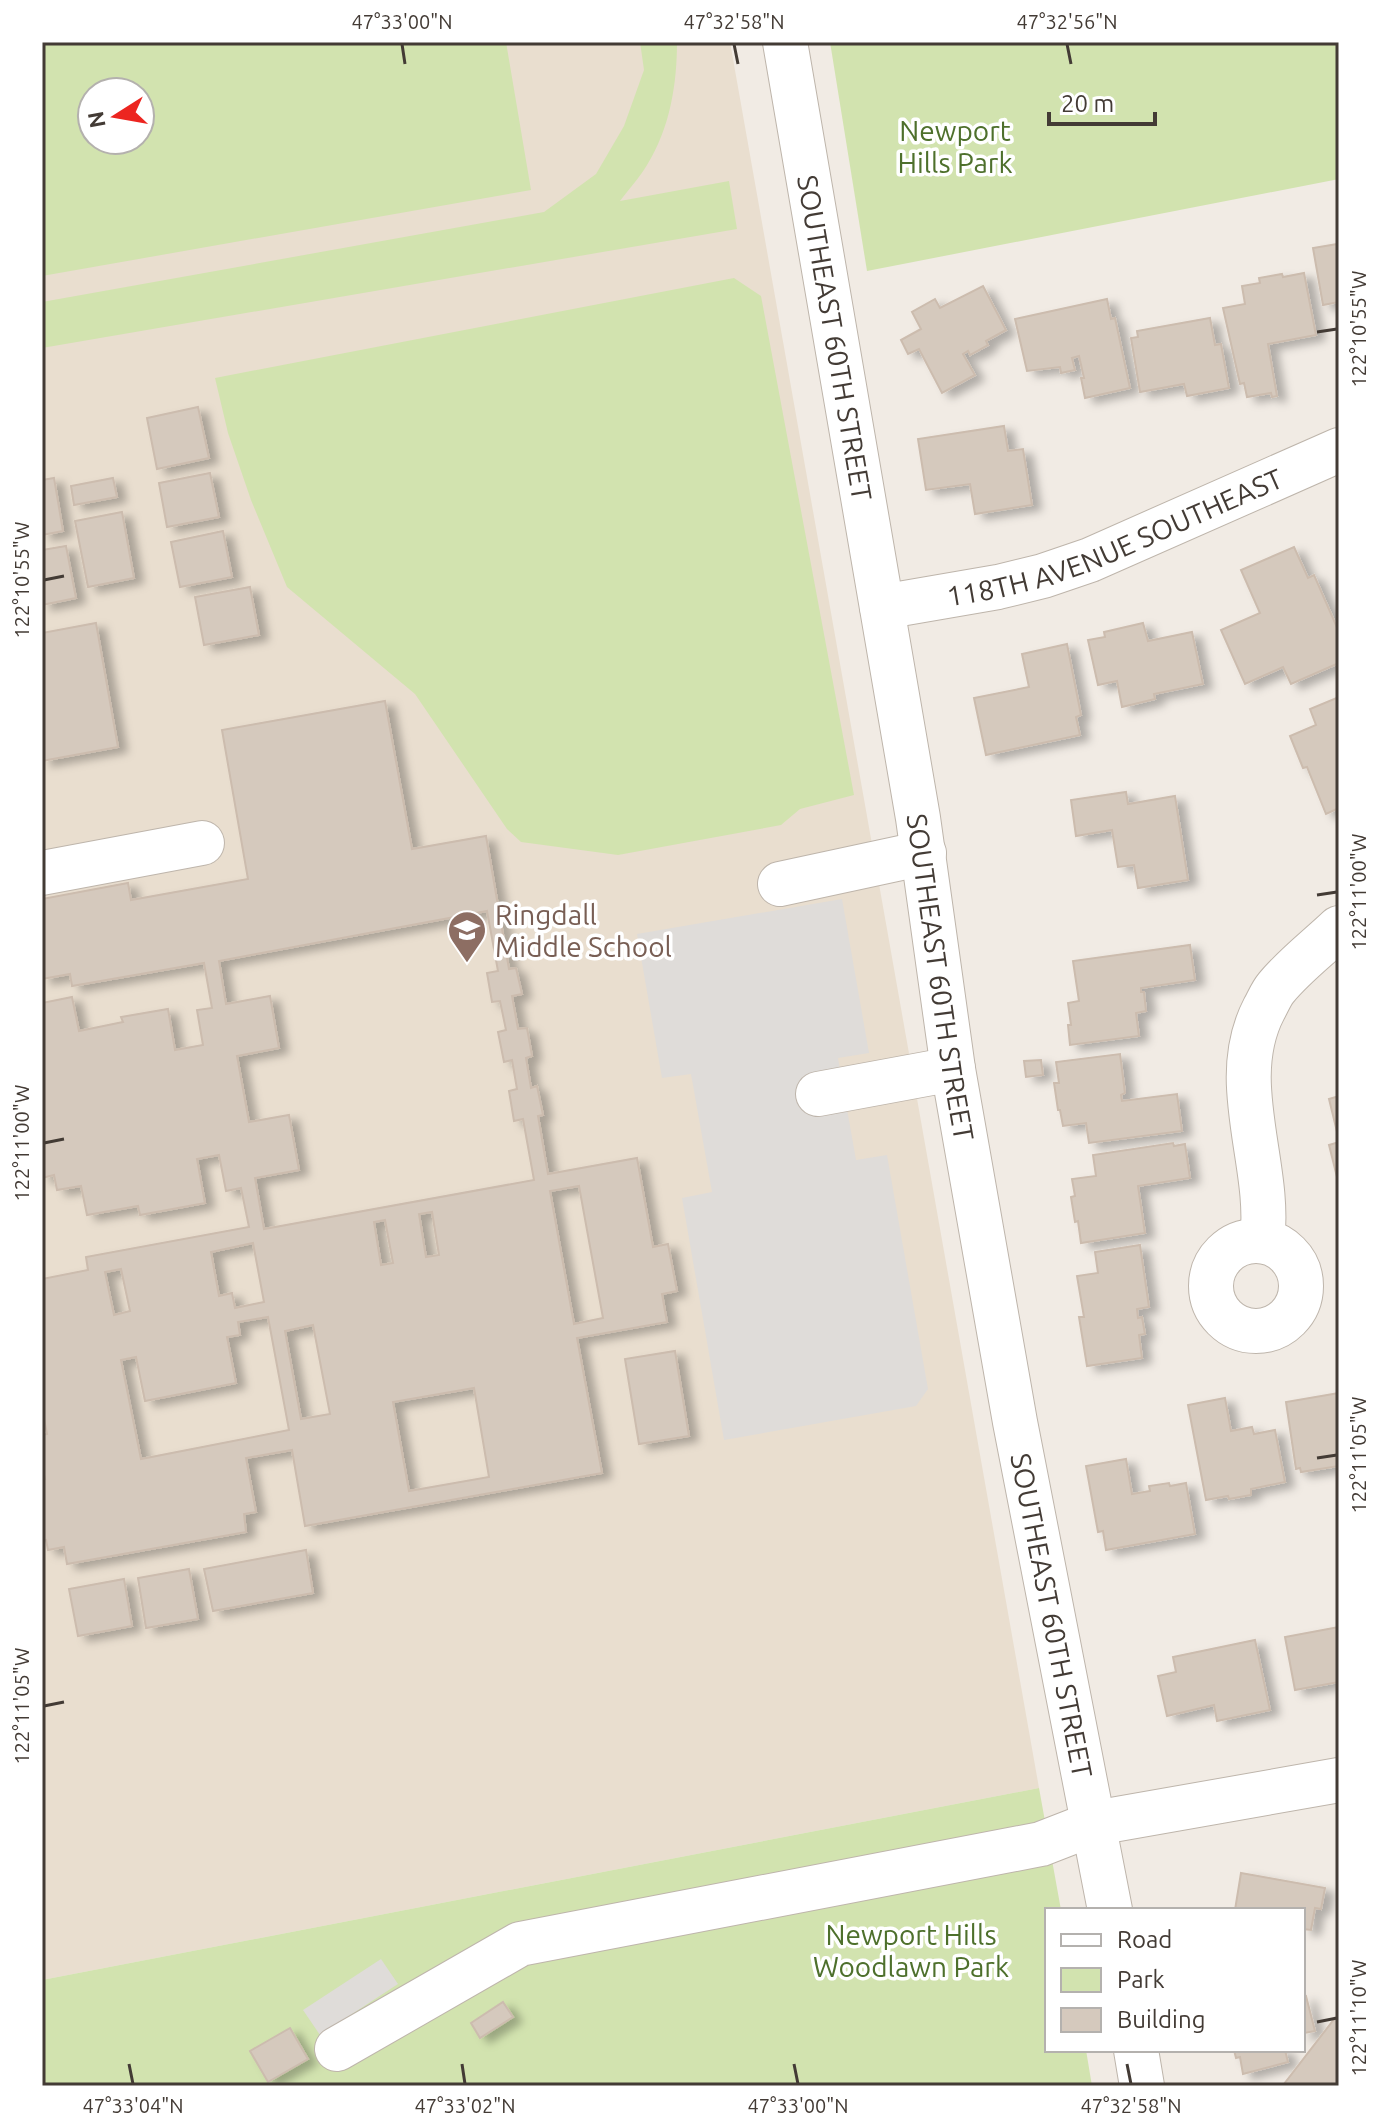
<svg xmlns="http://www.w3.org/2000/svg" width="1381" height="2128" viewBox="0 0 1381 2128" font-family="Ubuntu,sans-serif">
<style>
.education{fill:#e9decf;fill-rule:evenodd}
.green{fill:#d2e3af;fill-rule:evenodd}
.parking{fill:#dfdcd9}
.building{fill:#d5c9bd;stroke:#ccbcae;stroke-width:2;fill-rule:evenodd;filter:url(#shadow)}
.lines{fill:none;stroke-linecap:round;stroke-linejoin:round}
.minor-casing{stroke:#beb5ab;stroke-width:46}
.minor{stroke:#fff;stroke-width:44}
.ticks{fill:none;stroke:#433b35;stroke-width:3}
.labels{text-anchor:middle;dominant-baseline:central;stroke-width:7;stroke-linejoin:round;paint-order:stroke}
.park-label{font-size:28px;fill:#4e702c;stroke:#fff}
.street-label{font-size:28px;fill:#433b35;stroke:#fff}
.education-label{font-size:28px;fill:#785e54;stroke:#fff;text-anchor:start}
.neatline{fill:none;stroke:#433b35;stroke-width:3}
.ticks-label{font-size:20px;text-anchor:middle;fill:#433b35}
</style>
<defs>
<filter id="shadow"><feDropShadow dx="9" dy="5" stdDeviation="4" flood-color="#0004"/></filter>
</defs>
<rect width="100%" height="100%" fill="#f1ebe4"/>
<!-- education -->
<path class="education" d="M42,42H730L1039,1788L42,1980ZM92,92H140V140H92Z"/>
<!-- green -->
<g class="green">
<path d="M42,42H506L531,190L42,276ZM140,92V140H92V92Z"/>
<path d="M640,42H677C677,84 670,128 647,165C640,177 629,189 620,201L729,181L737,229L42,348V302L544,212L596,174L624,126L644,70Z"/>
<polygon points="830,42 1339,42 1339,179 867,271"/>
<polygon points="734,278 761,296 854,795 800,809 781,825 618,855 521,842 507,829 415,694 287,587 251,500 228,433 215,378"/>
<polygon points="1039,1788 1061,1910 1047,1910 1047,2050 1086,2050 1092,2086 42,2086 42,1980"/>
</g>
<!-- parking -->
<g class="parking">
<polygon points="842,899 869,1053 838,1058 856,1160 887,1155 928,1389 916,1406 724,1440 682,1198 712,1192 691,1074 662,1078 637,934"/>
<polygon points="381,1959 398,1984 320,2035 303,2010"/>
</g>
<!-- building -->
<g class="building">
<polygon points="1339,241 1339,302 1323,305 1313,248 1337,244"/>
<polygon points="1304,273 1316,335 1268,344 1277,396 1272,397 1271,393 1247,397 1244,383 1240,384 1223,308 1245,304 1242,286 1260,283 1259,278 1282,274 1283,277"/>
<polygon points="983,286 1006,330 986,341 988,345 970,355 968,351 963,354 975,375 942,393 919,349 908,354 901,340 921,329 912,312 935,299 940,308"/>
<polygon points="1107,299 1111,319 1115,318 1130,388 1085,398 1081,378 1084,378 1079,356 1072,358 1075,370 1061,373 1060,367 1027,371 1015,319"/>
<polygon points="1210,318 1215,345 1221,344 1229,388 1187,396 1184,384 1140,392 1131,338 1138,337 1137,331"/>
<polygon points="198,407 209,458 157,469 147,418"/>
<polygon points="1004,426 1008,451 1023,449 1032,505 975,514 970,484 926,490 918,439"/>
<polygon points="210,473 219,517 167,527 159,483"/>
<polygon points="54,478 63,531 42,535 42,480"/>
<polygon points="113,478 117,497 74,505 71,486"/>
<polygon points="122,512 134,578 88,587 75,521"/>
<polygon points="223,531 232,577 180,587 171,542"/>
<polygon points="66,546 76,598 42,605 42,550"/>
<polygon points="1294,547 1308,578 1314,575 1339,632 1339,663 1291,684 1283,667 1245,684 1221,630 1260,613 1241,570"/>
<polygon points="250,587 259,635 204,645 195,597"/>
<polygon points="96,623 118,747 42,761 42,633"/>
<polygon points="1143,623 1148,641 1192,632 1203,684 1154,694 1155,699 1122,707 1117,681 1098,685 1088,640 1105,637 1104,632"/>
<polygon points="1067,644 1081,715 1076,717 1080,735 986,755 974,698 1029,687 1022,654"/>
<polygon points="1339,697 1339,808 1326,814 1307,767 1303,768 1290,736 1316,725 1310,709"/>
<path d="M385,701L412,849L486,836L509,969L516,968L522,994L512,996L518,1029L527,1028L532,1056L526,1058L531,1088L537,1086L543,1115L538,1116L548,1174L637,1158L653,1247L668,1244L677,1291L662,1294L667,1322L577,1338L602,1473L305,1526L292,1450L246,1458L256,1512L244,1514L246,1532L67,1564L64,1547L48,1550L46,1540L42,1541V1480L45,1479L42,1465V1435L47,1434L42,1409V1279L88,1270L86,1257L249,1227L241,1188L226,1191L219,1155L197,1159L205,1203L140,1215L138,1206L87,1215L81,1186L57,1190L54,1175L42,1178V1003L72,997L79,1031L123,1022L121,1017L168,1009L175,1050L203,1045L197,1010L212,1008L204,963L72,986L70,974L42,979V899L128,883L131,900L248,879L222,730ZM487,911L498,971L487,973L492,1002L500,1001L506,1030L498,1032L504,1062L512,1060L517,1089L509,1091L514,1121L523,1119L534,1180L264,1229L255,1178L299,1170L289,1115L249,1122L237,1056L279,1048L270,996L226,1004L219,961ZM579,1186L603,1318L574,1324L550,1191ZM432,1212L439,1255L426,1257L419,1214ZM385,1220L393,1263L381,1265L374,1222ZM253,1243L264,1302L235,1308L232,1293L219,1296L211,1252ZM121,1269L130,1311L114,1315L105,1272ZM268,1317L289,1430L141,1459L121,1360L136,1357L145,1401L236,1383L227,1337L240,1335L238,1322ZM313,1325L330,1414L301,1419L285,1331ZM474,1388L489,1477L409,1491L393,1402Z"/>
<polygon points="1126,792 1128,804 1175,796 1188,880 1138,888 1134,865 1118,867 1112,830 1076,836 1071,800"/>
<polygon points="1190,945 1195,980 1141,988 1141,992 1144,992 1146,1011 1136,1013 1139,1036 1070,1045 1068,1025 1071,1025 1068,1003 1079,1001 1073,961"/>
<polygon points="1120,1054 1125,1093 1121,1095 1122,1101 1177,1094 1182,1131 1089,1143 1086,1123 1063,1126 1060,1110 1058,1110 1054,1083 1059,1083 1056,1062"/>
<polygon points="1041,1060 1043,1075 1026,1077 1024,1061"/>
<polygon points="1339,1096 1339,1140 1329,1099"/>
<polygon points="1339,1142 1339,1185 1329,1145"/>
<polygon points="1173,1143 1174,1146 1185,1144 1190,1178 1138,1186 1145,1233 1081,1243 1078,1221 1075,1222 1071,1197 1075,1196 1072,1179 1096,1176 1093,1155"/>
<polygon points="1140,1245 1149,1307 1137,1309 1138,1318 1142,1317 1145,1334 1139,1335 1142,1358 1087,1366 1079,1317 1084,1317 1077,1276 1098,1273 1095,1252"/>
<polygon points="675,1351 689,1436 639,1444 625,1359"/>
<polygon points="1339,1393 1339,1466 1301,1472 1300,1468 1296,1469 1286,1402"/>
<polygon points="1225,1398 1231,1431 1252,1427 1254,1434 1275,1430 1285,1482 1251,1489 1251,1495 1229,1499 1228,1496 1206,1500 1188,1405"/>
<polygon points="1126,1459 1132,1494 1150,1491 1149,1486 1169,1483 1170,1486 1186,1483 1195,1534 1106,1550 1103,1531 1098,1532 1086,1466"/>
<polygon points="306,1550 313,1593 213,1611 204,1569"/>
<polygon points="189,1569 198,1619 146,1628 138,1578"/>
<polygon points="124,1579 132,1626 78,1636 69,1589"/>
<polygon points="1339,1627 1339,1682 1295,1690 1285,1637"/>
<polygon points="1255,1640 1270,1710 1217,1721 1214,1705 1167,1716 1158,1676 1176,1672 1173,1657"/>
<polygon points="1241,1873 1325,1888 1321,1909 1315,1908 1311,1930 1303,1929 1303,1910 1235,1910"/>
<polygon points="1306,1996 1315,2031 1304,2033 1303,2038 1303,1997"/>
<polygon points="503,2002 513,2017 480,2038 471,2023"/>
<polygon points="1335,2018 1339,2021 1339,2086 1287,2086 1284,2084"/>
<polygon points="290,2028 308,2059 268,2082 250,2051"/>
<polygon points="1234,2050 1285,2050 1288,2062 1243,2074 1240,2057 1236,2058"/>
</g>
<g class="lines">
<defs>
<g id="minor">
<path id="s1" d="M785,42L918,818L953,1069L1015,1422L1110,1910"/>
<path id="s2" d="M882,607L998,587L1043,576L1090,560L1339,450"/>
<polyline points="42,873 202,843"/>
<polyline points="780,884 924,853"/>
<polyline points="818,1094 953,1069"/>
<circle cx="1256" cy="1286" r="45"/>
<path d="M1262,1241C1272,1165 1226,1082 1264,1009C1268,1002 1271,994 1276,988C1294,966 1318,948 1339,928"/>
<polyline points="337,2049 520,1944 1041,1844 1095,1823 1339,1780"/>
<polyline points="1136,2050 1142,2086"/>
</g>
</defs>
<!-- minor casing -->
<use href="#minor" class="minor-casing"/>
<!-- minor -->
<use href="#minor" class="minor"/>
</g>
<!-- ticks -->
<path class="ticks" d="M402,44L405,64M734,44L738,64M1067,44L1071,64M1317,332L1337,329M44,580L64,576M1317,895L1337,892M44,1143L64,1139M1317,1458L1337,1455M44,1706L64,1702M1317,2022L1337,2018M129,2064L133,2084M462,2064L465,2084M794,2064L798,2084M1127,2064L1131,2084"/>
<!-- icons -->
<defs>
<symbol id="school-pin" viewBox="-11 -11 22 30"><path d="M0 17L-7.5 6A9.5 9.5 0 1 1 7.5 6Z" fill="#8d6e63" stroke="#fff"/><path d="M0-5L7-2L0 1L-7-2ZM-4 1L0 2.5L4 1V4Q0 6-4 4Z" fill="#fff"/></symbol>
</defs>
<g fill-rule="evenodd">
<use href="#school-pin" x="445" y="908" width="44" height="60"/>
</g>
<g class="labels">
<!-- park labels -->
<g class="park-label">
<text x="955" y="130">Newport<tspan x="955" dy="32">Hills Park</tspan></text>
<text x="911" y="1934">Newport Hills<tspan x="911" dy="32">Woodlawn Park</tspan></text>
</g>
<!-- street labels -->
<g class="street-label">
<text stroke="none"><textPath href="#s1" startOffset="300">SOUTHEAST 60TH STREET</textPath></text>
<text stroke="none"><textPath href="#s2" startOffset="244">118TH AVENUE SOUTHEAST</textPath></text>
<text stroke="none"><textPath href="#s1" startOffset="948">SOUTHEAST 60TH STREET</textPath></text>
<text stroke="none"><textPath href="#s1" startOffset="1596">SOUTHEAST 60TH STREET</textPath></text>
</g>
<!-- education labels -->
<g class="education-label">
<text x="495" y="914">Ringdall<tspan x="495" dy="32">Middle School</tspan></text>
</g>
</g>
<!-- border -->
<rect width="1381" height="2128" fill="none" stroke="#ffffff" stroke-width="88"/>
<!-- legend -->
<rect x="1045" y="1908" width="260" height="144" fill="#ffffff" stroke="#b4b1ae" stroke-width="2"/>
<rect x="1061" y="1934" width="40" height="12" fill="#ffffff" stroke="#b4b1ae" stroke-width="2"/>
<text x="1117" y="1948" font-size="24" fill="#433b35">Road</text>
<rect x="1061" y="1968" width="40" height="24" fill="#d2e3af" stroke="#b4b1ae" stroke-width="2"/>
<text x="1117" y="1988" font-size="24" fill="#433b35">Park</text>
<rect x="1061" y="2008" width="40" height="24" fill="#d5c9bd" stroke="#b4b1ae" stroke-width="2"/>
<text x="1117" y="2028" font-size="24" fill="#433b35">Building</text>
<!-- north arrow -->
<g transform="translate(116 116) rotate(259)"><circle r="38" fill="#ffffff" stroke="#b4b1ae" stroke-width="2"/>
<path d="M0-6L14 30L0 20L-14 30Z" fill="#ec2520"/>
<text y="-12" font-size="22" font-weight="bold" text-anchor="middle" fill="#433b35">N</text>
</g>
<!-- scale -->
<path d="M1049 112v12h106v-12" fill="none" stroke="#433b35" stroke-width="4"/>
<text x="1061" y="112" font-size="24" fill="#433b35" stroke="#ffffff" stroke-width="6" paint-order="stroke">20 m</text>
<rect x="44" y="44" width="1293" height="2040" class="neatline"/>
<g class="ticks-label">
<text x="402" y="29">47°33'00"N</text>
<text x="734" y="29">47°32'58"N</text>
<text x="1067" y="29">47°32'56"N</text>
<text transform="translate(1359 329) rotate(-90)" y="7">122°10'55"W</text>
<text transform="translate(22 580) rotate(-90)" y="7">122°10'55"W</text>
<text transform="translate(1359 892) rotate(-90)" y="7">122°11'00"W</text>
<text transform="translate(22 1143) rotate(-90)" y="7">122°11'00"W</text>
<text transform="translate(1359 1455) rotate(-90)" y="7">122°11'05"W</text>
<text transform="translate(22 1706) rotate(-90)" y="7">122°11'05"W</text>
<text transform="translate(1359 2018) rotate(-90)" y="7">122°11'10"W</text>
<text x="133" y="2113">47°33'04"N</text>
<text x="465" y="2113">47°33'02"N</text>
<text x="798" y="2113">47°33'00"N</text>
<text x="1131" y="2113">47°32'58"N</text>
</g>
</svg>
